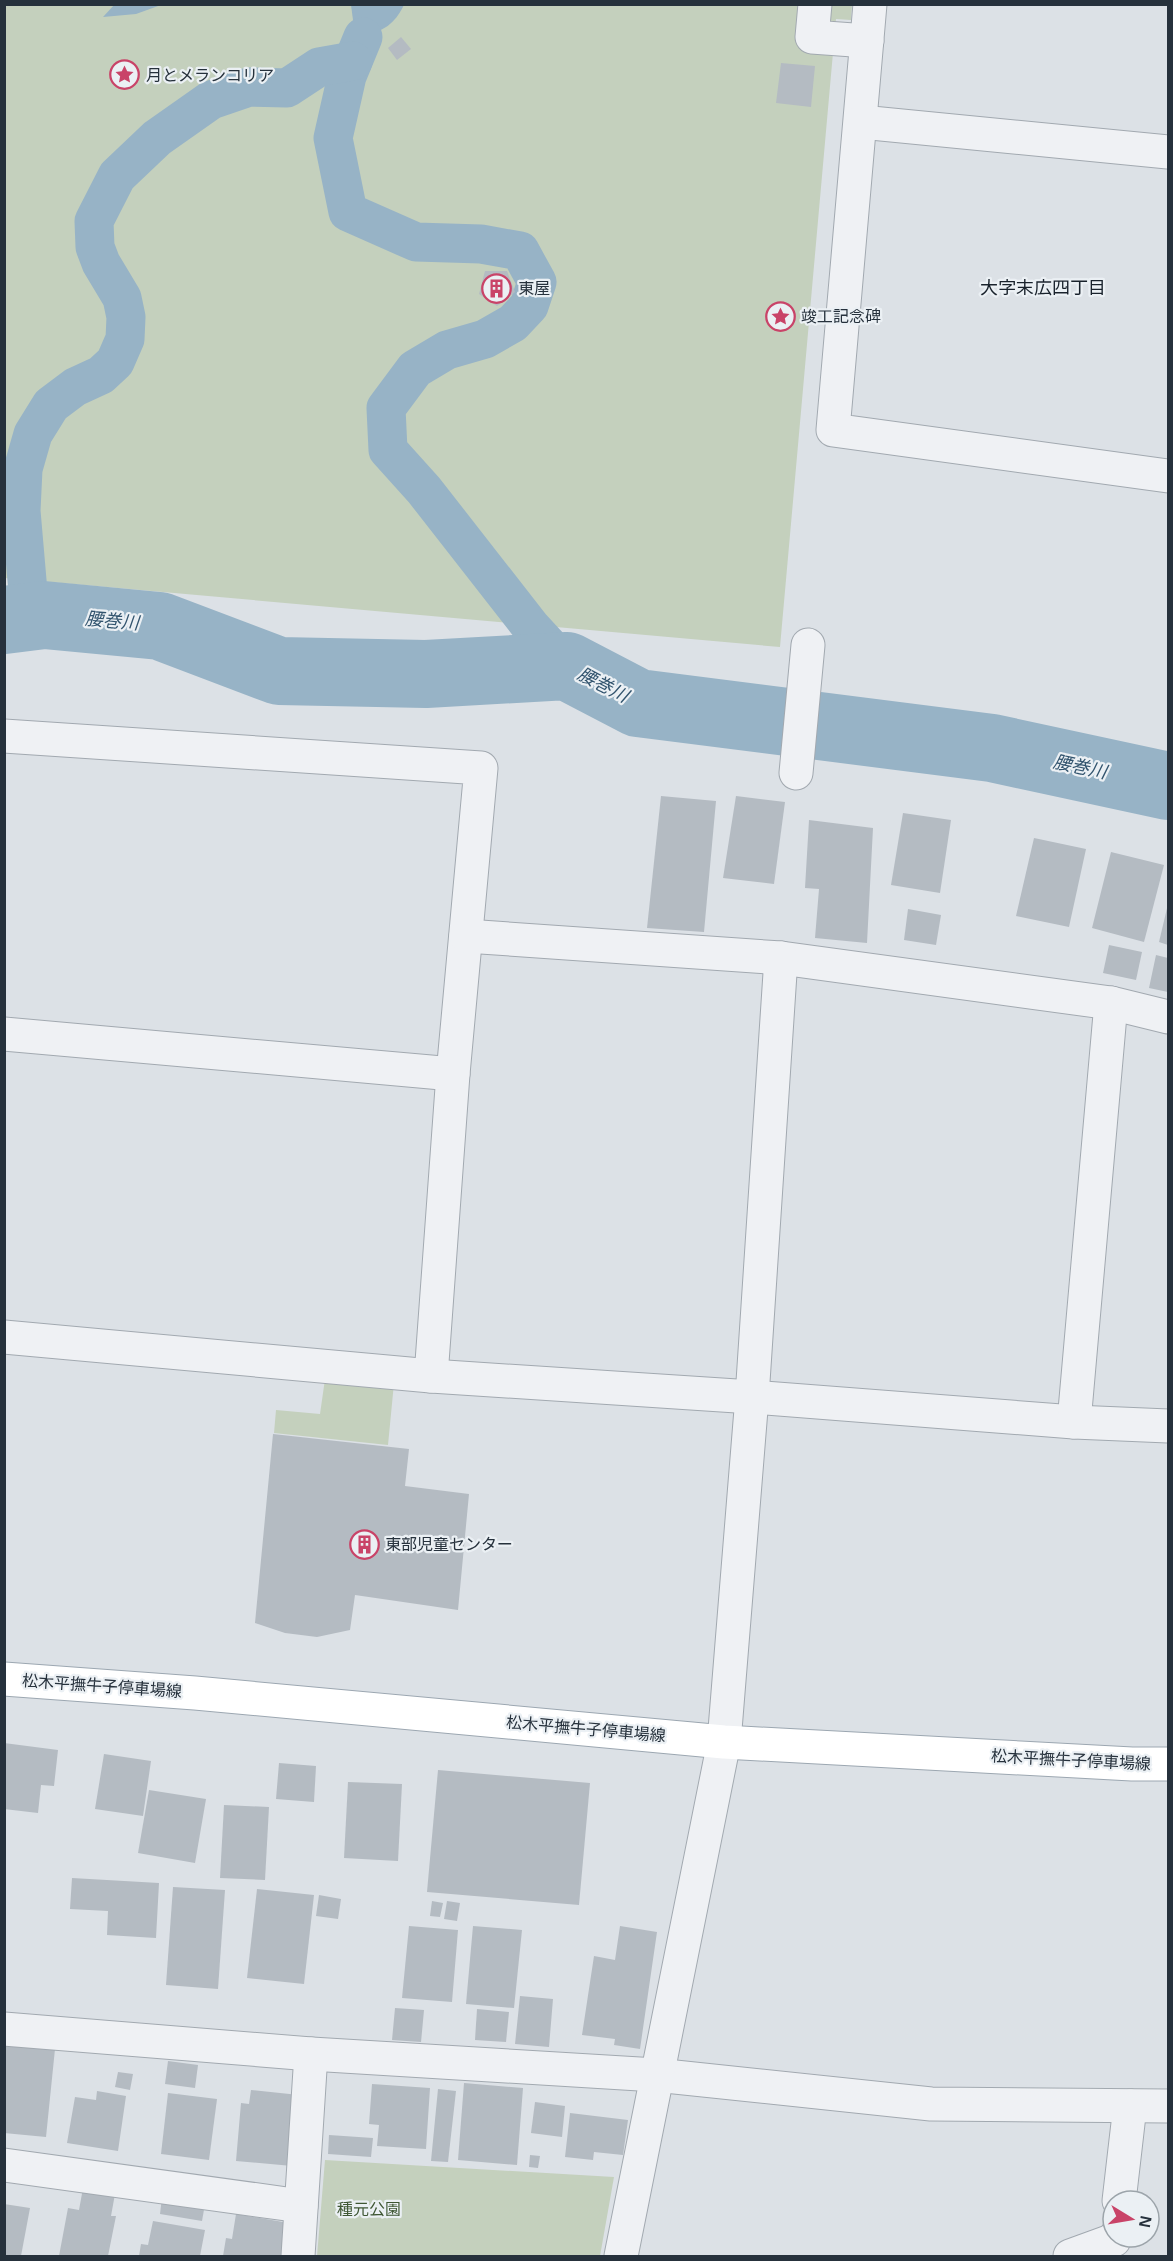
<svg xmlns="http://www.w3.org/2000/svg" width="1173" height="2261" viewBox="0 0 1173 2261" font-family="Arial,'Noto Sans JP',sans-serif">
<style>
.green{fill:#c4d0bd}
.water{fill:#97b3c6}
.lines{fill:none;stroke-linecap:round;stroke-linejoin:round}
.canal{stroke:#97b3c6;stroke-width:39}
.river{stroke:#97b3c6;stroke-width:68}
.building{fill:#b4bbc2}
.minor-casing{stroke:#a2a9b0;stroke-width:35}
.major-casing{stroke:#9ca7b1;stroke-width:35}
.minor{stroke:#eff1f4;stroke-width:33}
.major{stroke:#fff;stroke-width:33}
.labels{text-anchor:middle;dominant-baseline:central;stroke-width:4.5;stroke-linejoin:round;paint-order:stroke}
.poi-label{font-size:16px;fill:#26313c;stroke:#ebf0f4;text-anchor:start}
.street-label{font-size:16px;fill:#26313c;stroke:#ebf0f4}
.park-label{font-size:16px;fill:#3f5734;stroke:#ebf0f4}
.neighbourhood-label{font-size:18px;fill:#19222c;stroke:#ebf0f4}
.water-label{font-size:18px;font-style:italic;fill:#32546e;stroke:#ebf0f4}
</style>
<rect width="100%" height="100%" fill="#dce1e6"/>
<!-- green -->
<g class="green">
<polygon points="4,5 852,5 851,20 836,19 780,647 5,578"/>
<polygon points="325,1379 394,1383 388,1445 274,1433 276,1410 320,1414"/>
<polygon points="325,2160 614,2177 600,2256 317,2256"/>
</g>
<!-- water -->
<g class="water">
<polygon points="115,4 161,4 161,5 136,14 103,17"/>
<path d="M351,5V4L404,5C394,25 384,30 363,37L353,20Z"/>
</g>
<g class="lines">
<!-- canal -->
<g class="canal">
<polyline points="363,37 347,76 333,138 348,212 416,242 481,244 520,251 537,282 529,306 513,323 485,339 447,350 415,369 386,408 388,450 424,490 531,627 567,666"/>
<polyline points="44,615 28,592 21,511 23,469 33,434 51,405 75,387 101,375 115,362 125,339 126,317 122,298 101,263 95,247 94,221 117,176 157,138 211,100 249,87 287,88 319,67 353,61"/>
</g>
<!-- river -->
<polyline class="river" points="4,620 44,615 160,626 279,671 426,674 567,666 638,703 992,748 1168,786"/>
</g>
<!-- building -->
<g class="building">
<polygon points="401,37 411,49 397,60 388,48"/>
<polygon points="781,63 815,66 811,107 776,103"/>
<polygon points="485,271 507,271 515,292 497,306 479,294"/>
<polygon points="661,796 716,801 704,932 647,928"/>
<polygon points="736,796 785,802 774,884 723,878"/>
<polygon points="903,813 951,820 940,893 891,885"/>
<polygon points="809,820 873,828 867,943 815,938 819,889 805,888"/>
<polygon points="1034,838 1086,849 1069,927 1016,916"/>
<polygon points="1111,852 1164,865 1144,942 1092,928"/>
<polygon points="1168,904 1168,945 1159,942"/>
<polygon points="908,909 941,915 936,945 904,940"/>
<polygon points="1109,945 1142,952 1136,980 1103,973"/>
<polygon points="1156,955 1168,958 1168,992 1149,988"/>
<polygon points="273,1434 409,1449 405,1486 469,1494 458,1610 355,1595 350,1630 317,1637 285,1633 255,1623"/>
<polygon points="4,1743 58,1750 54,1786 41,1785 38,1813 4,1809"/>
<polygon points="104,1754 151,1761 143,1816 95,1809"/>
<polygon points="279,1763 316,1766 314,1802 276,1799"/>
<polygon points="438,1770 590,1783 579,1905 427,1892"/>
<polygon points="348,1782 402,1784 398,1861 344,1858"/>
<polygon points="149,1790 206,1799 195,1863 138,1853"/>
<polygon points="224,1805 269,1807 265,1880 220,1878"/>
<polygon points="72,1878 159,1883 156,1938 107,1935 108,1911 70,1909"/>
<polygon points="173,1887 225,1890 218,1989 166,1985"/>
<polygon points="257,1889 314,1895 304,1984 247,1978"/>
<polygon points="319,1895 341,1899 338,1919 316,1916"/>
<polygon points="432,1901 443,1903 440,1917 430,1916"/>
<polygon points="447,1901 460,1903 457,1921 444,1919"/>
<polygon points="409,1926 458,1930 452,2002 402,1998"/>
<polygon points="473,1926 522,1930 514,2008 466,2004"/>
<polygon points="620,1926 657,1932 640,2049 614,2045 615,2039 582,2035 594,1956 615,1960"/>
<polygon points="520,1996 553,1999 549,2047 515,2044"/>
<polygon points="395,2008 424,2010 421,2042 392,2040"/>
<polygon points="477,2009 509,2012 506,2042 475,2040"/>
<polygon points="4,2044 55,2049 46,2137 4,2133"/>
<polygon points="168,2061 198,2065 195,2088 165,2084"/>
<polygon points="118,2072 133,2074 130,2090 115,2087"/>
<polygon points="464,2083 523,2088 517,2165 458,2160"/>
<polygon points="372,2084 430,2088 426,2149 377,2146 379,2125 369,2124"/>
<polygon points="438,2089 456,2091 448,2162 431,2161"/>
<polygon points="251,2090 299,2095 292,2166 236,2161 241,2103 249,2104"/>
<polygon points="97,2091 126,2096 118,2151 67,2143 75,2097 96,2100"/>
<polygon points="168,2093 217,2099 209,2160 161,2154"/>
<polygon points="535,2102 565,2106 562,2137 531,2133"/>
<polygon points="570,2113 628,2120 623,2155 594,2152 593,2160 565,2157"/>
<polygon points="329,2135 373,2138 371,2157 328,2154"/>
<polygon points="530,2155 540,2156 538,2168 529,2167"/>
<polygon points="83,2188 115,2194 111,2216 116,2216 108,2256 59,2256 68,2208 79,2210"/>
<polygon points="162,2197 205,2204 202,2221 160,2214"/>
<polygon points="4,2204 30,2208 21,2256 4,2256"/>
<polygon points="236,2214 289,2223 283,2256 223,2256 226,2238 232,2239"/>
<polygon points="153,2221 205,2230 200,2256 139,2256 141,2244 148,2245"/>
</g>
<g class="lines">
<defs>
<g id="minor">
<polyline points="815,4 812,37 867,41"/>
<polyline points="870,4 833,430 1168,476"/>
<polyline points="861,122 1168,152"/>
<polyline points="4,736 481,768 453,1074 431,1376"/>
<polyline points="796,773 808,645"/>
<polyline points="466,936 781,958 1111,1003 1168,1017"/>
<polyline points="4,1034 453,1074"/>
<polyline points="4,1337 431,1376 752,1397 1074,1422 1168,1426"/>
<polyline points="1074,1422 1111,1003"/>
<polyline points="4,2029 311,2054 656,2075 931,2104 1168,2106"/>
<polyline points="4,2165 301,2206"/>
<polyline points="1119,2201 1130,2106"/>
<polyline points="298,2256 311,2054"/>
<polyline points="621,2256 724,1742 752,1397 781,958"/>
<polyline points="1070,2256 1114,2240 1115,2237"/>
</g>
<polyline id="major" points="4,1679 195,1693 724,1742 1132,1764 1168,1764"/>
</defs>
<!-- minor casing -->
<use href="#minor" class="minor-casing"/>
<!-- major casing -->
<use href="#major" class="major-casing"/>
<!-- minor -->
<use href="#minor" class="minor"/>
<!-- major -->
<use href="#major" class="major"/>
</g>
<!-- icons -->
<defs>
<symbol id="sight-ring" viewBox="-11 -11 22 22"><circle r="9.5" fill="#ebf0f4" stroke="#c94368" stroke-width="1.5"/><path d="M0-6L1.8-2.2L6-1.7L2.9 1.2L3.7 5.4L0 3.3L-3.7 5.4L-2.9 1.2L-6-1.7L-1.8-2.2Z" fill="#c94368"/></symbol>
<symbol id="building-ring" viewBox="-11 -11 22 22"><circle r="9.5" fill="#ebf0f4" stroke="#c94368" stroke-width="1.5"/><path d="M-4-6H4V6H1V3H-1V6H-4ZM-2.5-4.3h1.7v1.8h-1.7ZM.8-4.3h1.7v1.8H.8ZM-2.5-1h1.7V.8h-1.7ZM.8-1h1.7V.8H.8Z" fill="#c94368"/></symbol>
</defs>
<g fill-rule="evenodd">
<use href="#sight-ring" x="108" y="58" width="33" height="33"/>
<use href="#building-ring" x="480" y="272" width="33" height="33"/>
<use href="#sight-ring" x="764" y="300" width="33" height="33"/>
<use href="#building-ring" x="348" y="1528" width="33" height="33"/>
</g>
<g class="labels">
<!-- poi labels -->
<g class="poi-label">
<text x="146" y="75">月とメランコリア</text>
<text x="518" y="288">東屋</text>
<text x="801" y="316">竣工記念碑</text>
<text x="385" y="1544">東部児童センター</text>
</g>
<!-- street labels -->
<g class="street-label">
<text transform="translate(102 1686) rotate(4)">松木平撫牛子停車場線</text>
<text transform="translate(586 1729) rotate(5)">松木平撫牛子停車場線</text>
<text transform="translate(1071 1760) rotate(3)">松木平撫牛子停車場線</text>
</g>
<!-- park labels -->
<g class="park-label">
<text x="369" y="2209">種元公園</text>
</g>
<!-- neighbourhood labels -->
<g class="neighbourhood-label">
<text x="1043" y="288">大字末広四丁目</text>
</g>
<!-- water labels -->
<g class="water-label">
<text transform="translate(112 621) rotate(5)">腰巻川</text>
<text transform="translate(603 685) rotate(27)">腰巻川</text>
<text transform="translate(1080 767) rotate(12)">腰巻川</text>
</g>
</g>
<!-- border -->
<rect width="1173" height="2261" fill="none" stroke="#26313c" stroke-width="12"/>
<!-- north arrow -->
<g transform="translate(1131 2219) rotate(101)"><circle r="28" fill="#ebf0f4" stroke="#9ca4aa" stroke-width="1.5"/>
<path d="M0-4.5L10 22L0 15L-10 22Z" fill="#c94368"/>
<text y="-9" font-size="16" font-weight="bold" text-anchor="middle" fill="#26313c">N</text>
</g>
</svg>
